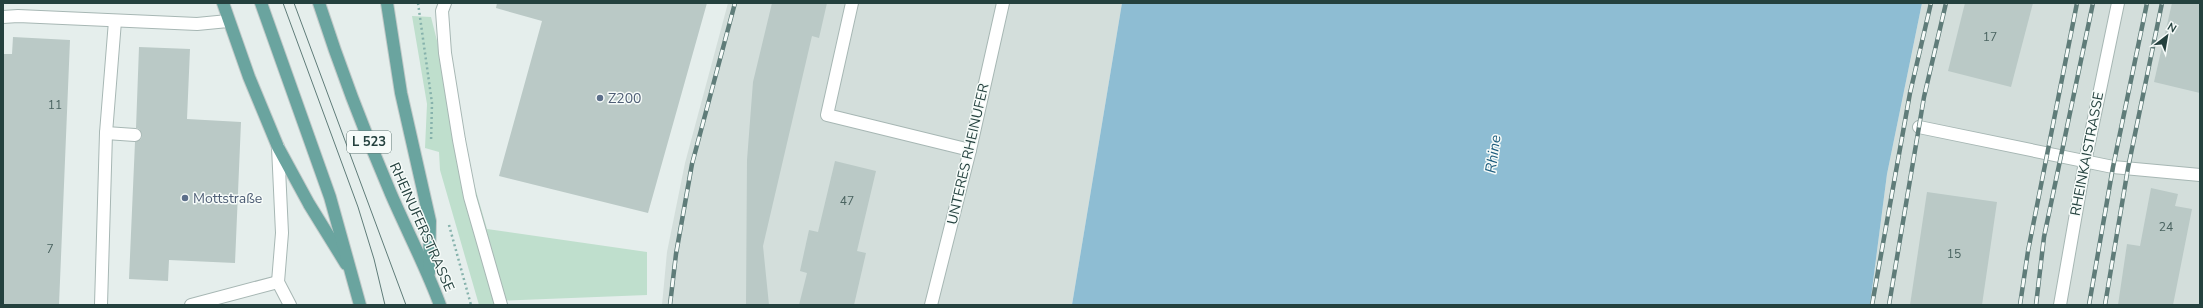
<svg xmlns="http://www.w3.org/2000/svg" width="2203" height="308" viewBox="0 0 2203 308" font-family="'Nunito Sans',sans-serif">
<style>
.built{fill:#d3dedb}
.green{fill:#bfdfcd}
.water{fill:#8ebdd3}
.building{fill:#bac9c6}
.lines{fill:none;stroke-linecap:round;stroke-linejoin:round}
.minor-casing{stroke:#a7b7b4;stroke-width:14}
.major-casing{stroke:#c2cac9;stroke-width:14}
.path{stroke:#86b2ac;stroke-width:2.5;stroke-dasharray:2 3;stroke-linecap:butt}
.minor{stroke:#fff;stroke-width:12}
.major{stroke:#6aa49f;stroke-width:12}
.tram{stroke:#5f7c79;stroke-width:1}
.rail-casing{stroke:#5f7c79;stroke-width:4.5}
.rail{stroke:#f6fbf9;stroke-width:3;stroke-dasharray:9;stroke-linecap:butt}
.service-dot{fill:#5c6f8a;stroke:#f6fbf9;stroke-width:1.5}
.labels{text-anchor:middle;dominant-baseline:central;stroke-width:3;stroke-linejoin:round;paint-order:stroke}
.number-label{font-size:12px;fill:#4a6360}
.shield{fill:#f6fbf9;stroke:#637976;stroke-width:1}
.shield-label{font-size:13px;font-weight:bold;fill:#24413e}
.service-label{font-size:14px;fill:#4e5e75;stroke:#f6fbf9;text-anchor:start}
.street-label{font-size:14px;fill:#24413e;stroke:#f6fbf9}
.water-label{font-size:15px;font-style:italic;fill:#1d5d7e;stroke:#f6fbf9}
</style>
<rect width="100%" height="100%" fill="#e5eeec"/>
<!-- built -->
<g class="built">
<polygon points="728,3 1122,3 1072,305 662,305 667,252 685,163"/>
<polygon points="1922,3 2200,3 2200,305 1870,305 1887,174"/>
</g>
<!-- green -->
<polygon class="green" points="412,16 431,17 469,167 487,229 647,252 647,295 494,301 495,305 479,305 440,170 439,152 425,148 427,104"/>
<!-- water -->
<polygon class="water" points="1122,3 1922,3 1887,174 1870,305 1072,305"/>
<!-- building -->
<g class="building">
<polygon points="497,3 707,3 648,213 499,176 542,21 496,8"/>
<polygon points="772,3 827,3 819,38 812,36 763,246 769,305 746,305 747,160 753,82"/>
<polygon points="1965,3 2033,3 2011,87 1948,71"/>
<polygon points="2172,3 2200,3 2200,93 2154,82"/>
<polygon points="13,37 70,40 59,305 3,305 3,54 12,54"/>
<polygon points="139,47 190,49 187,119 241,122 235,263 169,260 168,281 129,279 135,142 141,139 142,135 139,129 136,128"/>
<polygon points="835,161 876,171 857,251 866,253 854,305 799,305 807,273 800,271 809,230 818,232"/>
<polygon points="2151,188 2178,194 2175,206 2192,209 2173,305 2118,305 2127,244 2140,246"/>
<polygon points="1927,192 1997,202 1982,305 1910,305"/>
</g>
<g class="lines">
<defs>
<g id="minor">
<polyline points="445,3 442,11 445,53 459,140 470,197 501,305"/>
<polyline points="852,3 827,115 970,150"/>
<polyline points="3,17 18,16 197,24 228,21"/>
<polyline points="1919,127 2113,167 2200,175"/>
<polyline points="106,133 135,135"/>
<polyline points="278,147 282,233 278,282 290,305"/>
<polyline points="101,305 106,133 115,21"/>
<polyline points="191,305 278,282"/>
<polyline points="931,305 970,150 1003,3"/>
<polyline points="2060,305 2085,162 2118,3"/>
</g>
<g id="major">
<polyline points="223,3 249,77 278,147 309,204 346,264"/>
<polyline points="261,3 330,197 360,305"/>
<path d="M319,3C340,68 364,131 391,194C407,231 426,267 440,305"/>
<polyline points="387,3 401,93 430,221 429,273"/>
</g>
</defs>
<!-- minor casing -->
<use href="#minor" class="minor-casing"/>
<!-- major casing -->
<use href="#major" class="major-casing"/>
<!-- path -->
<g class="path">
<polyline points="418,3 432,103 431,142"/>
<polyline points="449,225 471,305"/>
</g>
<!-- minor -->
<use href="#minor" class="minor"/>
<!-- major -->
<use href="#major" class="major"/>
<!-- tram -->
<g class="tram">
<polyline points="283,3 358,207 374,259 385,305"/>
<polyline points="294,3 406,305"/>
</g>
<defs>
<g id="rail">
<polyline points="670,305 676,254 692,164 735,3"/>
<polyline points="1872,305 1910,93 1931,3"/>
<polyline points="1889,305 1924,97 1946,3"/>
<polyline points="2020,305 2028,251 2077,3"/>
<polyline points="2036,305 2044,237 2093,3"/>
<polyline points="2089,305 2113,167 2147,3"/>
<polyline points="2105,305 2128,168 2162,3"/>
</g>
</defs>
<!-- rail casing -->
<use href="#rail" class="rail-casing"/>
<!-- rail -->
<use href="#rail" class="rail"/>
</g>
<!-- markers -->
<g class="service-dot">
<circle cx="600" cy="98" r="4"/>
<circle cx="185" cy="198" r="4"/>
</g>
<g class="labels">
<!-- number labels -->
<g class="number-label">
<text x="1990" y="37">17</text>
<text x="55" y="105">11</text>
<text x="847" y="201">47</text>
<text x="2166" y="227">24</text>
<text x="50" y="249">7</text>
<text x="1954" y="254">15</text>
</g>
<!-- shield labels -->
<rect class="shield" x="347" y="131" width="44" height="22" rx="3"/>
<g class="shield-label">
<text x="369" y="142">L 523</text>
</g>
<!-- service labels -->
<g class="service-label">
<text x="608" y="98">Z200</text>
<text x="193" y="198">Mottstraße</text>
</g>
<!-- street labels -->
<g class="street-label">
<text transform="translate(968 154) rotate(-77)">UNTERES RHEINUFER</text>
<text transform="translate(2087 154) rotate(-79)">RHEINKAISTRASSE</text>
<text transform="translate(422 227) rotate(66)">RHEINUFERSTRASSE</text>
</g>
<!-- water labels -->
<g class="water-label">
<text transform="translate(1493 154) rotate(-82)">Rhine</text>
</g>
</g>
<!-- border -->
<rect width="2203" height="308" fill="none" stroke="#24413e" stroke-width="8"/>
<!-- north arrow -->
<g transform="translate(2167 36) rotate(31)" stroke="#f6fbf9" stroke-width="3" paint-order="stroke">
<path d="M0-3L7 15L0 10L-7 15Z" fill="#24413e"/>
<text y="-6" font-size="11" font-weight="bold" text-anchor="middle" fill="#24413e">N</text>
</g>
</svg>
